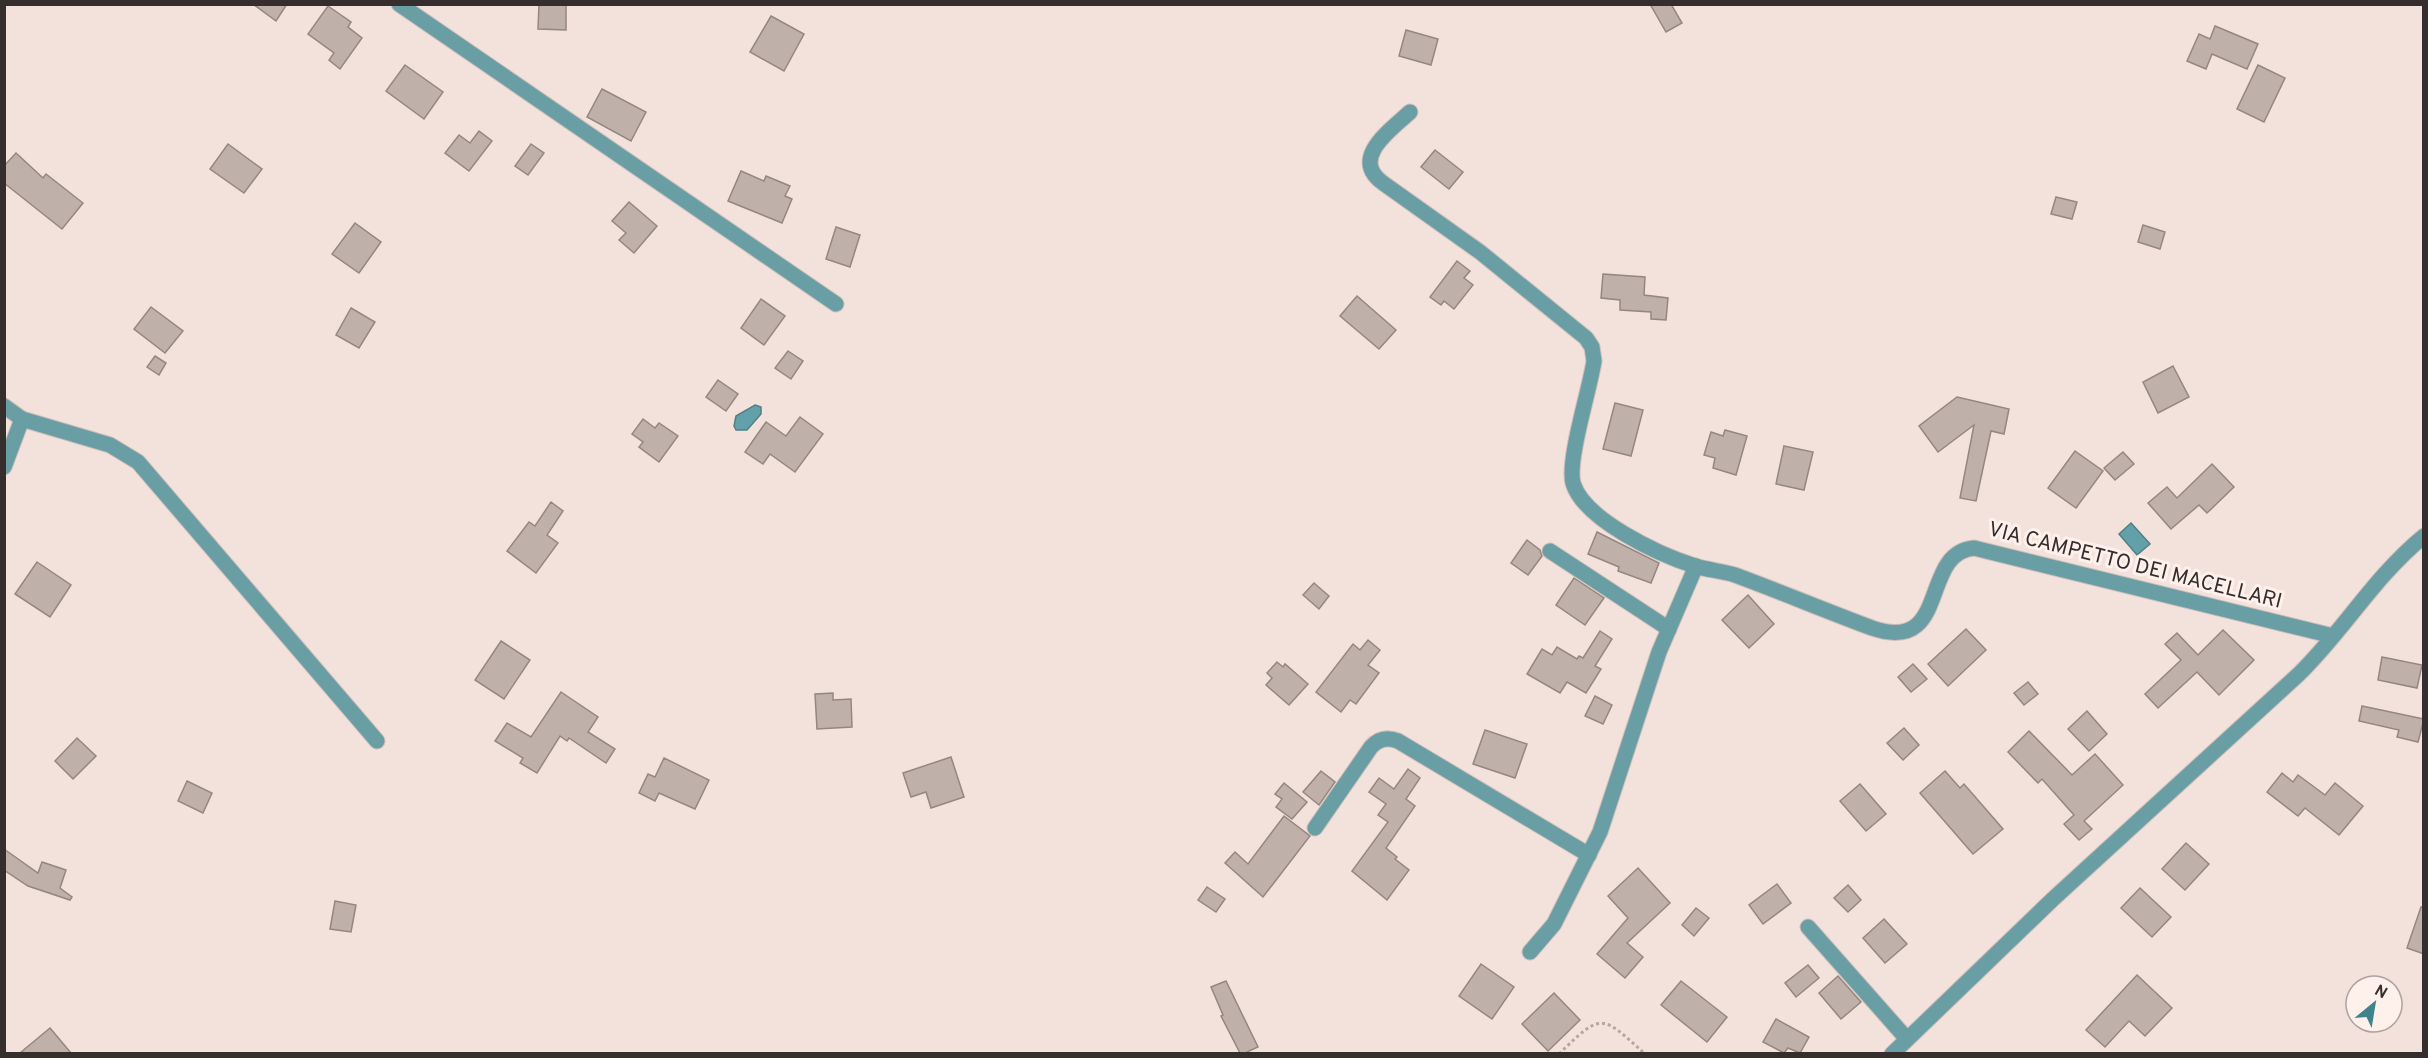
<svg xmlns="http://www.w3.org/2000/svg" width="2428" height="1058" viewBox="0 0 2428 1058" font-family="Overpass,sans-serif">
<style>
.water{fill:#62a1a9;stroke:#547e84;stroke-width:1.5}
.building{fill:#c0b0aa;stroke:#958680;stroke-width:1.5}
.lines{fill:none;stroke-linecap:round;stroke-linejoin:round}
.minor-casing{stroke:#cdbeb9;stroke-width:17}
.path{stroke:#b4a7a2;stroke-width:3;stroke-dasharray:3 3;stroke-linecap:butt}
.minor{stroke:#699ea5;stroke-width:15}
.labels{text-anchor:middle;dominant-baseline:central;stroke-width:6;stroke-linejoin:round;paint-order:stroke}
.street-label{font-size:21px;fill:#352e2c;stroke:#fef0eb}
</style>
<rect width="100%" height="100%" fill="#f3e2dc"/>
<!-- water -->
<g class="water">
<polygon points="755,405 761,407 761,414 747,430 736,430 734,426 736,416"/>
<polygon points="2131,523 2150,544 2137,555 2119,534"/>
</g>
<!-- building -->
<g class="building">
<polygon points="253,4 287,4 276,21"/>
<polygon points="539,4 566,4 566,30 538,29"/>
<polygon points="1650,4 1671,4 1682,23 1666,32"/>
<polygon points="328,6 351,22 348,27 362,38 340,69 329,60 334,53 308,34"/>
<polygon points="771,16 804,34 784,71 750,52"/>
<polygon points="2215,26 2258,44 2247,69 2212,54 2206,69 2187,61 2199,34 2210,39"/>
<polygon points="1406,30 1438,39 1431,65 1399,56"/>
<polygon points="405,65 443,92 424,119 386,91"/>
<polygon points="2258,65 2285,78 2264,122 2237,109"/>
<polygon points="602,89 646,112 631,141 587,117"/>
<polygon points="479,131 492,141 469,171 445,153 459,135 470,143"/>
<polygon points="228,144 262,169 244,193 210,169"/>
<polygon points="531,144 544,153 528,175 515,166"/>
<polygon points="1435,150 1463,172 1449,189 1421,167"/>
<polygon points="16,153 43,178 46,174 83,203 62,229 4,183 4,166"/>
<polygon points="741,171 764,181 766,176 790,186 785,196 792,199 782,223 728,201"/>
<polygon points="2056,197 2077,202 2072,219 2051,214"/>
<polygon points="629,202 657,226 634,253 619,240 626,233 612,221"/>
<polygon points="355,223 381,242 359,273 332,254"/>
<polygon points="2143,225 2165,232 2160,249 2138,242"/>
<polygon points="836,227 860,235 850,267 826,259"/>
<polygon points="1457,261 1470,271 1464,278 1473,285 1454,309 1444,301 1441,305 1430,297"/>
<polygon points="1603,274 1645,277 1644,295 1668,298 1666,320 1651,319 1651,312 1620,310 1620,300 1601,298"/>
<polygon points="1357,296 1396,330 1379,349 1340,316"/>
<polygon points="761,299 785,316 764,345 741,328"/>
<polygon points="151,307 183,331 165,353 134,329"/>
<polygon points="351,308 375,322 359,348 336,335"/>
<polygon points="788,351 803,361 791,379 775,368"/>
<polygon points="155,356 166,363 159,375 147,367"/>
<polygon points="2173,366 2189,397 2158,413 2143,382"/>
<polygon points="718,380 738,394 726,411 706,397"/>
<polygon points="1957,397 2009,409 2004,434 1991,431 1976,501 1960,498 1974,425 1938,452 1919,426"/>
<polygon points="1615,403 1643,410 1631,456 1603,449"/>
<polygon points="800,417 823,434 795,472 770,454 763,464 745,452 766,422 786,436"/>
<polygon points="643,419 655,428 659,423 678,436 659,462 639,447 643,442 632,434"/>
<polygon points="1725,430 1747,436 1736,475 1713,468 1715,458 1704,455 1711,432 1723,436"/>
<polygon points="1784,446 1813,452 1804,490 1776,484"/>
<polygon points="2075,451 2103,471 2076,508 2048,488"/>
<polygon points="2123,452 2134,464 2115,480 2104,468"/>
<polygon points="2212,464 2234,487 2207,513 2199,505 2171,529 2148,503 2167,487 2177,498"/>
<polygon points="551,502 563,511 547,535 558,543 536,573 507,551 529,522 535,526"/>
<polygon points="1597,532 1659,563 1651,583 1618,571 1619,567 1588,554"/>
<polygon points="1527,540 1540,550 1542,556 1528,575 1511,563"/>
<polygon points="37,562 71,585 50,617 15,594"/>
<polygon points="1574,578 1604,598 1585,625 1556,605"/>
<polygon points="1314,583 1329,596 1319,609 1303,595"/>
<polygon points="1748,595 1774,624 1749,648 1722,620"/>
<polygon points="1966,629 1986,650 1948,686 1928,664"/>
<polygon points="2223,630 2254,660 2219,695 2197,672 2158,708 2145,694 2181,660 2165,644 2177,633 2198,655"/>
<polygon points="1600,631 1612,639 1595,666 1601,669 1586,693 1567,682 1560,693 1527,674 1542,649 1552,655 1557,647 1577,659 1579,656 1583,658"/>
<polygon points="1368,640 1380,650 1368,665 1379,673 1356,704 1350,700 1341,712 1316,692 1353,644 1360,650"/>
<polygon points="501,641 530,660 504,699 475,680"/>
<polygon points="2382,657 2422,665 2417,688 2378,680"/>
<polygon points="1277,662 1283,667 1285,664 1308,684 1289,705 1266,685 1272,678 1267,673"/>
<polygon points="1913,664 1927,679 1911,692 1898,677"/>
<polygon points="2028,682 2038,694 2024,705 2014,693"/>
<polygon points="561,692 598,717 588,732 615,749 606,763 569,738 567,741 560,736 537,773 520,763 523,758 495,741 507,723 531,737"/>
<polygon points="833,693 833,700 851,699 852,727 817,729 815,694"/>
<polygon points="1595,696 1612,705 1603,724 1585,716"/>
<polygon points="2362,706 2424,719 2418,742 2397,737 2399,730 2359,721"/>
<polygon points="2087,711 2107,734 2089,751 2068,729"/>
<polygon points="1904,728 1919,745 1903,760 1887,743"/>
<polygon points="1485,730 1527,744 1515,778 1473,764"/>
<polygon points="2029,731 2072,775 2095,754 2123,785 2084,821 2092,829 2079,840 2064,824 2074,815 2042,779 2038,783 2008,752"/>
<polygon points="77,738 96,756 73,779 55,761"/>
<polygon points="951,757 964,797 931,808 926,792 911,797 903,773"/>
<polygon points="664,758 709,780 695,809 659,793 655,801 639,793 648,774 655,777"/>
<polygon points="1408,769 1420,778 1406,799 1415,806 1386,848 1397,857 1395,859 1409,870 1387,900 1352,871 1388,822 1378,815 1386,804 1369,792 1379,778 1394,789"/>
<polygon points="1321,771 1335,782 1319,805 1303,792"/>
<polygon points="1945,771 1960,788 1964,784 2003,829 1973,854 1920,793"/>
<polygon points="2282,773 2293,782 2298,775 2325,795 2335,783 2363,806 2339,835 2305,808 2298,816 2267,792"/>
<polygon points="187,781 212,793 203,813 178,801"/>
<polygon points="1284,783 1307,802 1292,819 1276,807 1282,799 1275,794"/>
<polygon points="1860,784 1886,814 1866,831 1840,801"/>
<polygon points="1284,816 1310,836 1263,897 1225,863 1235,852 1248,864"/>
<polygon points="2186,843 2209,864 2185,890 2162,869"/>
<polygon points="4,849 38,873 42,862 66,870 60,888 72,897 70,900 28,886 4,870"/>
<polygon points="1638,868 1670,903 1627,943 1643,957 1625,978 1597,954 1628,918 1608,896"/>
<polygon points="1777,884 1791,903 1763,924 1749,905"/>
<polygon points="1848,885 1861,900 1848,912 1834,898"/>
<polygon points="1207,887 1225,899 1216,912 1198,900"/>
<polygon points="2140,888 2171,917 2152,937 2121,908"/>
<polygon points="335,901 356,905 351,932 330,929"/>
<polygon points="2421,907 2424,908 2424,954 2407,948"/>
<polygon points="1696,908 1709,918 1694,936 1682,925"/>
<polygon points="1884,919 1907,944 1885,963 1863,938"/>
<polygon points="1481,964 1514,987 1492,1019 1459,996"/>
<polygon points="1808,965 1819,978 1796,997 1785,983"/>
<polygon points="2137,975 2172,1008 2145,1036 2129,1021 2105,1047 2086,1030"/>
<polygon points="1838,976 1861,1002 1841,1019 1819,993"/>
<polygon points="1226,981 1258,1047 1245,1053 1240,1053 1221,1016 1223,1015 1211,987"/>
<polygon points="1681,981 1727,1017 1707,1042 1661,1005"/>
<polygon points="1554,993 1580,1020 1548,1051 1522,1024"/>
<polygon points="1776,1019 1809,1037 1800,1053 1788,1048 1784,1053 1763,1042"/>
<polygon points="50,1028 71,1053 20,1053"/>
</g>
<g class="lines">
<defs>
<g id="minor">
<polyline points="399,4 836,304"/>
<path d="M1410,112C1391,130 1349,158 1383,183L1480,252L1586,338L1592,347L1594,361C1590,389 1567,460 1573,483C1584,520 1660,555 1695,566C1708,570 1722,571 1735,575C1781,592 1826,611 1872,628C1951,655 1919,553 1974,548L2333,636"/>
<polyline points="4,406 22,419 4,467"/>
<polyline points="22,419 110,445 138,462 377,741"/>
<polyline points="1550,551 1669,629"/>
<path d="M1315,828L1371,747C1379,738 1388,737 1398,741L1589,855"/>
<polyline points="1808,927 1907,1039"/>
<polyline points="1530,952 1554,924 1600,832 1659,652 1696,566"/>
<path d="M1892,1054L2053,899L2299,674C2344,630 2374,577 2424,536"/>
</g>
</defs>
<!-- minor casing -->
<use href="#minor" class="minor-casing"/>
<!-- path -->
<path class="path" d="M1559,1054C1602,1012 1601,1014 1645,1054"/>
<!-- minor -->
<use href="#minor" class="minor"/>
</g>
<g class="labels">
<!-- street labels -->
<g class="street-label">
<text transform="translate(2135 566) rotate(14)">VIA CAMPETTO DEI MACELLARI</text>
</g>
</g>
<!-- border -->
<rect width="2428" height="1058" fill="none" stroke="#352e2c" stroke-width="12"/>
<!-- north arrow -->
<g transform="translate(2374 1004) rotate(30)"><circle r="28" fill="#fef0eb" stroke="#aea29f" stroke-width="1.5"/>
<path d="M0-4.5L10 22L0 15L-10 22Z" fill="#3d848d"/>
<text y="-9" font-size="16" font-weight="bold" text-anchor="middle" fill="#352e2c">N</text>
</g>
</svg>
